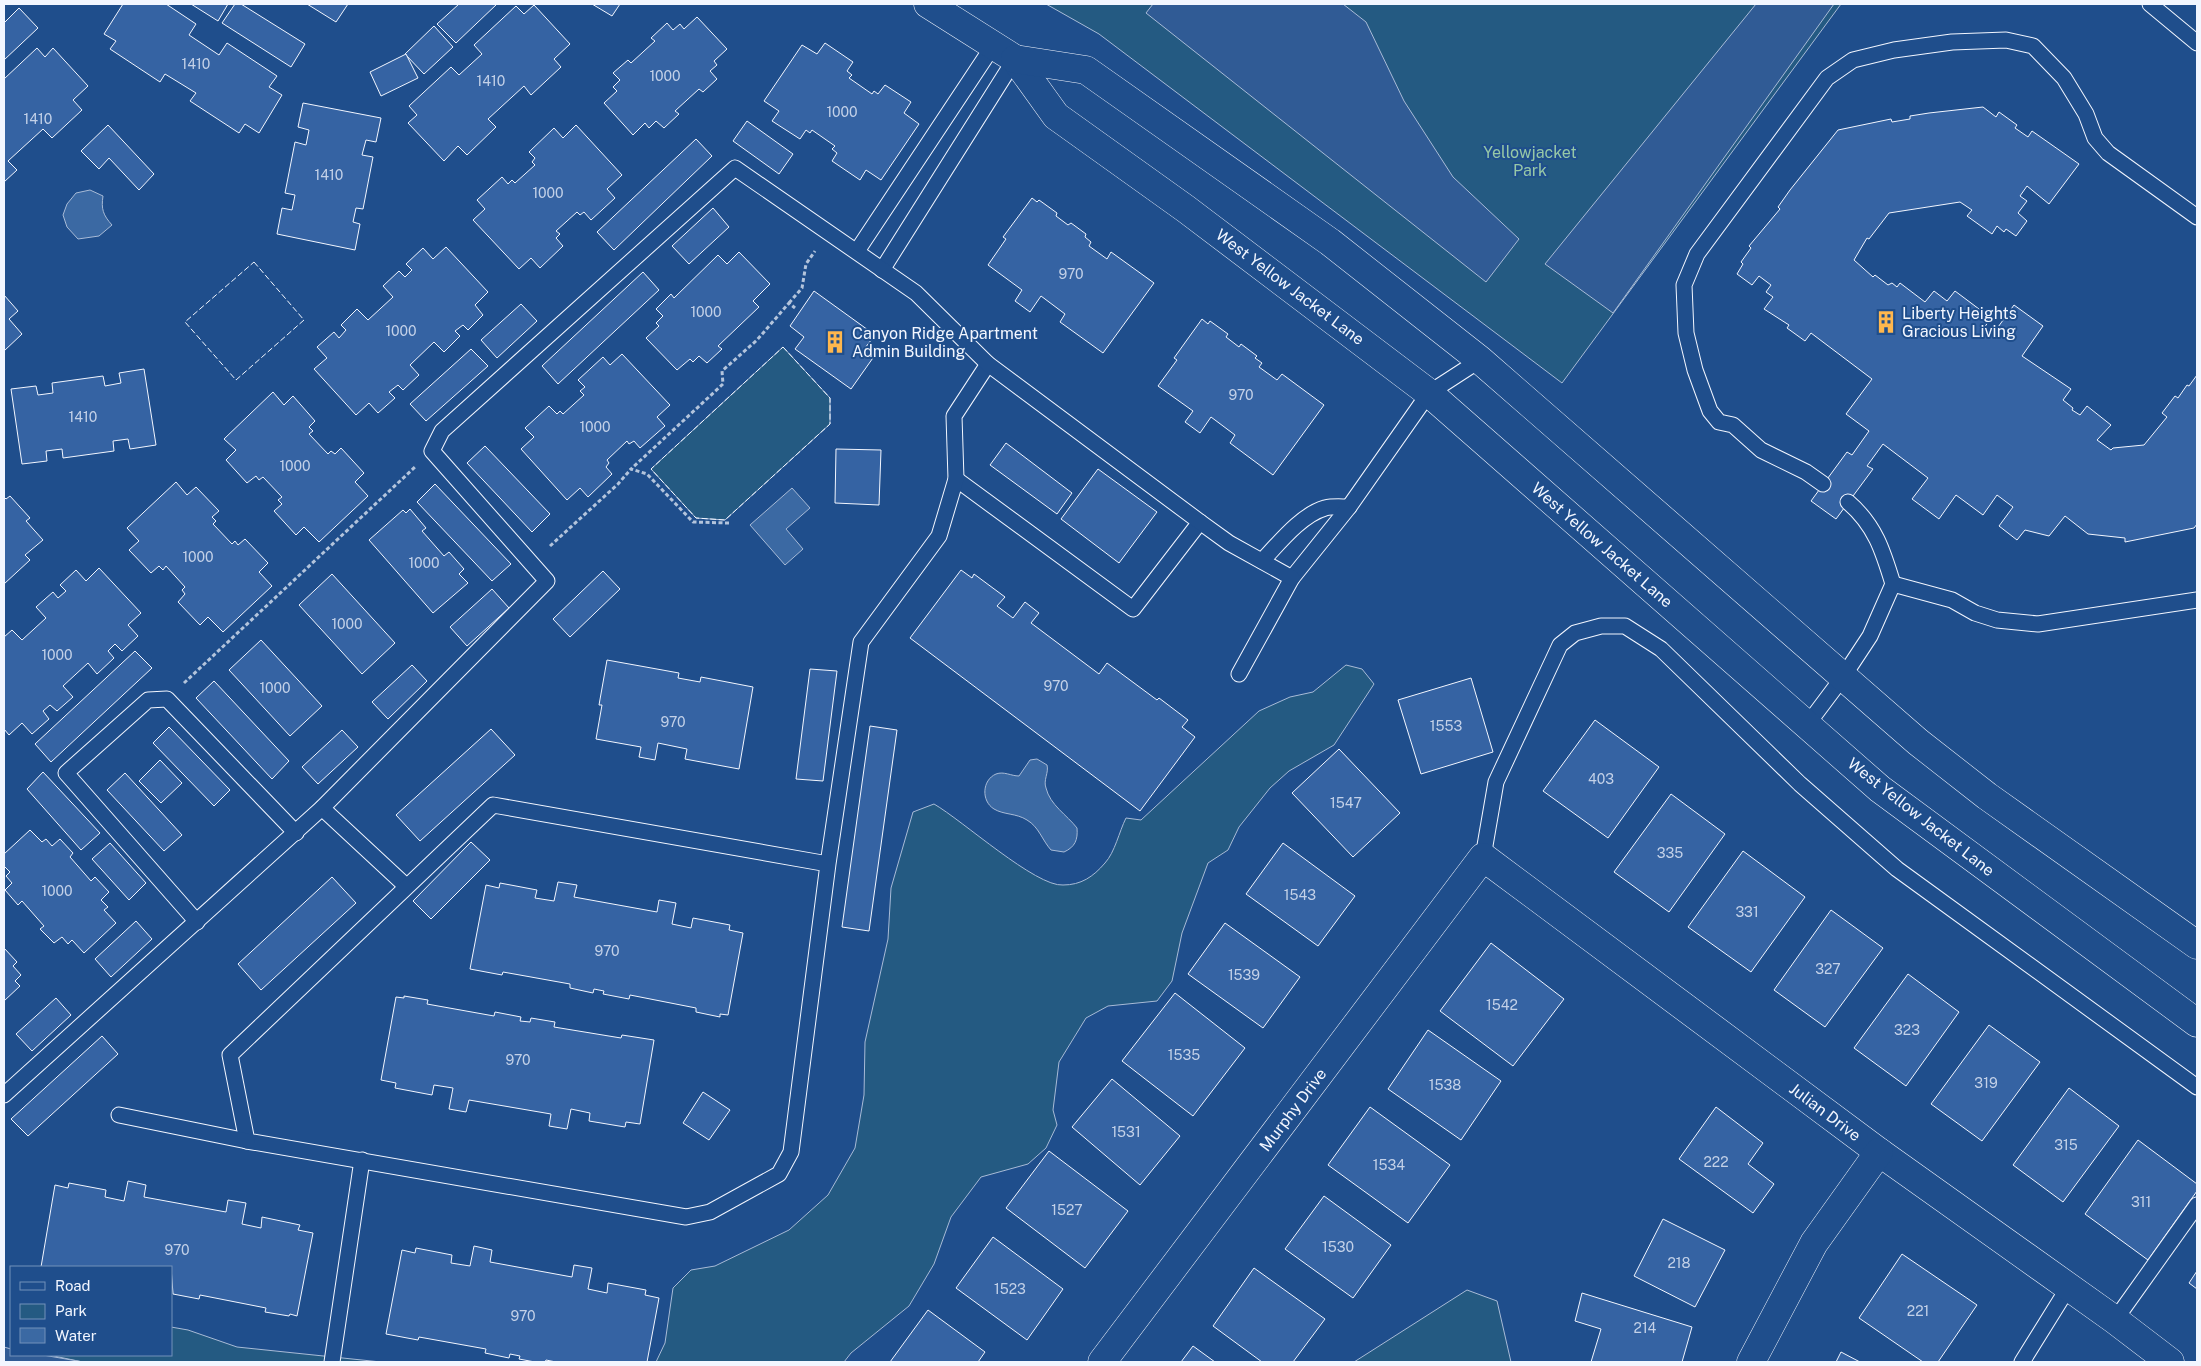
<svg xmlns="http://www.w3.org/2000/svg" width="2201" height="1366" viewBox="0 0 2201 1366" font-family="'Public Sans',sans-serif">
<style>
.green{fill:#245a82;stroke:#a8bbd7}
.parking{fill:#305b95;stroke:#a8bbd7}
.water{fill:#3b69a3;stroke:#a8bbd7}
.building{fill:#3563a3;stroke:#f2f6ff}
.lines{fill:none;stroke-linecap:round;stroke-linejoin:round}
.service-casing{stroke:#f2f6ff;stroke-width:17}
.minor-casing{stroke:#f2f6ff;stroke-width:29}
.tertiary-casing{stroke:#f2f6ff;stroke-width:29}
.path{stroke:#b3c4dc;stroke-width:3;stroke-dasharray:4 2.5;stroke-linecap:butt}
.service{stroke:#1f4e8c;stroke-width:15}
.minor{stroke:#1f4e8c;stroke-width:28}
.tertiary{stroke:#1f4e8c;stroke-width:28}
.fence{stroke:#f2f6ff;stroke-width:1;stroke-dasharray:6 2.5;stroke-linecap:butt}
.labels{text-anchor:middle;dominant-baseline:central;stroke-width:4;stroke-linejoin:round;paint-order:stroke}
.number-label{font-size:14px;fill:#c3d1e8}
.park-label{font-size:16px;fill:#97c8a6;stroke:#1f4e8c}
.street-label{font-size:16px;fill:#f2f6ff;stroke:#1f4e8c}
.poi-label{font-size:16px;fill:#f2f6ff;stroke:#1f4e8c;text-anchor:start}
</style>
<rect width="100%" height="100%" fill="#1f4e8c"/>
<!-- green -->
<g class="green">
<polygon points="1046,4 1841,4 1562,383 1099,34"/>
<polygon points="783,347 830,398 830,424 725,520 696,518 651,469"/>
<path d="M1346,665L1362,669L1374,684L1334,745L1289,771L1270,788L1239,827L1228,850L1208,863L1182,933L1172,981L1157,1001L1108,1006L1086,1018L1059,1062L1053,1110L1057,1125L1046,1148L1028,1164L981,1177L951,1217L934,1264L909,1306L851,1353L844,1362H656L665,1343L673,1288L691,1270L715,1266L789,1230L828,1195L855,1148L864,1095L865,1042L888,939L891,888L913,812L934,804C962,820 1036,887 1063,885C1081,885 1093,877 1105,863C1115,852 1119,832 1126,818L1141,820L1259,711L1290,697L1313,692Z"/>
<polygon points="1467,1290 1497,1301 1511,1362 1354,1362"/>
<polygon points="171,1327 188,1330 237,1347 381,1362 83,1362 49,1355 171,1355"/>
</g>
<!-- parking -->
<g class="parking">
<polygon points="1153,4 1343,4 1366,22 1404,101 1453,177 1519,239 1486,282 1146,13"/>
<polygon points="1756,4 1834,4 1613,313 1545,264"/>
<polygon points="4,1347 11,1349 11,1355 43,1355 83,1362 4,1362"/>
</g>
<!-- water -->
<g class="water">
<path d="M90,190L103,196C101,209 103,215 112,225L99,236L78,239L67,227L63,215L67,204L76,193Z"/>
<polygon points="792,488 810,508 786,529 803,549 785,565 750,525"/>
<path d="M1037,759L1047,765C1049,773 1043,780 1046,788C1050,805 1067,815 1077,828C1078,840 1075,847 1064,852L1051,850C1042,840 1039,827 1027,820C1016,813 1004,815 994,809C981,801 982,780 996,774C1004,771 1011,776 1019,776L1030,760Z"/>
</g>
<!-- building -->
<g class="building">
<polygon points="123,4 166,4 196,24 189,35 219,55 227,43 277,76 269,87 282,95 259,133 245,124 239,133 190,101 196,93 165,74 160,82 110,49 116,41 104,34"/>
<polygon points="191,4 228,4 218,21"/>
<polygon points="235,4 241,4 305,44 291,67 222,23"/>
<polygon points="307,4 348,4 336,22"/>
<polygon points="459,4 497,4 456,43 437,24"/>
<polygon points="592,4 620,4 612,16"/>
<polygon points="534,5 570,44 554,59 561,67 531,95 524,86 488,119 496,127 467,155 458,146 444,161 408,123 417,115 409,106 451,67 459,75 482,54 474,45 516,6 524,14"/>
<polygon points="19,8 38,28 4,60 4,23"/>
<polygon points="697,17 727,49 714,61 717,65 710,71 717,79 703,92 699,89 675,111 679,114 664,128 656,121 649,128 645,123 633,135 604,103 617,91 613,87 620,80 613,73 628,60 631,63 655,41 651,38 667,23 673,30 680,24 684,29"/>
<polygon points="434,26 453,47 424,74 405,54"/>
<polygon points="825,43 853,62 847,71 852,75 849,78 872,94 874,91 878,94 885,85 911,102 904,113 919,124 881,180 866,170 860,180 832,161 837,153 832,149 835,146 812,130 810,133 806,130 800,139 772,121 779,111 764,101 802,45 817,54"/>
<polygon points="37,48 45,57 53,48 88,86 73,100 82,110 52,138 43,129 8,161 17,170 4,182 4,79"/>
<polygon points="406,54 418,78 381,96 370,72"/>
<polygon points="303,103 381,118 376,142 366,140 362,155 373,157 363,209 356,208 353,222 360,224 355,250 277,234 282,208 292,210 295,195 285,193 295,142 306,145 309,130 298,127"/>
<polygon points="1983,107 1996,117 1999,112 2017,125 2015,128 2028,137 2032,131 2079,164 2049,204 2027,186 2020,196 2027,201 2018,213 2027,221 2016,236 2006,229 2004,232 1997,226 1992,234 1967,216 1972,210 1960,202 1889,213 1869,239 1867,238 1854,260 1873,277 1875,275 1888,285 1892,283 1897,287 1900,283 1925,302 1934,291 1947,301 1955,291 1991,318 1984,328 1993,334 2014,305 2043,326 2022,356 2071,389 2063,400 2073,408 2072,410 2080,415 2087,406 2111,425 2097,440 2111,450 2113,448 2144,445 2167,417 2162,413 2175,396 2178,398 2187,385 2189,386 2197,375 2197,524 2194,528 2125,542 2125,538 2088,534 2065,516 2049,536 2025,530 2017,540 1999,526 2013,507 1997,495 1983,515 1956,495 1939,519 1912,499 1928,478 1883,444 1867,466 1873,469 1836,519 1811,501 1847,452 1852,455 1869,431 1846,414 1872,379 1811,333 1805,341 1787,328 1789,325 1764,309 1773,297 1766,292 1771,285 1759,276 1752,285 1737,274 1743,264 1741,262 1751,248 1749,246 1780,209 1778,207 1790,190 1838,130 1891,119 1892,122 1910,119 1910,116 1929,113"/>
<polygon points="747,121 793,154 779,174 733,141"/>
<polygon points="108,125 154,174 139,190 109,158 99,169 81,151"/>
<polygon points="576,125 622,175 607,189 615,198 591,220 584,212 580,215 577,212 556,231 560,234 556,238 563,246 540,268 531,258 519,269 473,220 485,209 477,200 502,177 508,184 512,180 515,183 535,165 532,162 535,158 529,152 554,128 563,138"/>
<polygon points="696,139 712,156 614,250 597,232"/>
<polygon points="1032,198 1037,202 1039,200 1057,213 1056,216 1068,225 1071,223 1086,234 1085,237 1091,242 1089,246 1107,259 1111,252 1154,283 1103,353 1060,322 1065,314 1041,296 1030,312 1015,301 1022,290 988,265 1006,239 1003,237"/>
<polygon points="713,208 729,227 689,264 672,246"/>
<polygon points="446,247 488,292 475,305 483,315 468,330 463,325 455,331 460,336 444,352 434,342 410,365 419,375 403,390 398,385 389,392 395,398 378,413 369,403 356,415 314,369 327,358 317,347 334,332 339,338 346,330 341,325 357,309 368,320 393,297 383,286 399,271 405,277 412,270 406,264 423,248 433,259"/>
<polygon points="739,252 770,284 753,301 759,307 718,346 722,349 707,363 699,356 693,362 690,359 677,370 646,338 659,326 656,323 663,316 656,309 671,294 674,298 718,255 727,264"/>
<polygon points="643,272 659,290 558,384 542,366"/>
<polygon points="814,291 875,335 865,348 875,355 851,389 795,349 804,337 790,326"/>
<polygon points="4,295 18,311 9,319 22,334 4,351"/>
<polygon points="521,304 537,321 497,358 481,340"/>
<polygon points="1202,319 1208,324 1210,321 1228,334 1226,337 1239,347 1241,344 1257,356 1255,358 1262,363 1259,367 1277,380 1282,374 1324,405 1273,475 1230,443 1235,435 1211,417 1200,433 1185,422 1193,411 1158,386 1177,360 1174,358"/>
<polygon points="471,349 488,366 426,421 410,404"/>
<polygon points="622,354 670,405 657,417 665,426 640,448 634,441 629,444 627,441 607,460 609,463 606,467 612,474 588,497 580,488 567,500 521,449 534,437 525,428 549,406 557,414 560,411 563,414 584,395 580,391 585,387 578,380 603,357 610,365"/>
<polygon points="144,369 156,445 130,449 128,439 113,441 114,451 63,458 62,449 46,451 47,461 22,464 11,389 36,386 38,395 53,393 52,383 103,376 105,386 121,383 119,373"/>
<polygon points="273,392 284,405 293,396 315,421 309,427 313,431 309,434 328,454 331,451 335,454 341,448 364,473 355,482 368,496 319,542 304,527 296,535 274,511 282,504 278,500 282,497 263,477 259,480 256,476 247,483 226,460 236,450 224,439"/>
<polygon points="1006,443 1072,493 1057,514 990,465"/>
<polygon points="485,446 550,514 532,532 467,463"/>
<polygon points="836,449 881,450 879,505 835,503"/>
<polygon points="1098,469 1157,512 1119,563 1061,519"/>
<polygon points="176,482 187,495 196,487 219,511 212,517 216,521 213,524 232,544 235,541 238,545 245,539 268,563 259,572 272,586 223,632 208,617 200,625 178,602 185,594 182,590 185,587 166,566 163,570 159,566 151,573 129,550 139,541 127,528"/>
<polygon points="435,484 511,564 492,581 417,502"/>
<polygon points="10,496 30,518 26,521 43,540 25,555 30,560 4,584 4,497 6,499"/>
<polygon points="410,509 426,528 422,531 444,556 449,552 464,569 459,574 468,583 433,613 369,540 403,510 406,513"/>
<polygon points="99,568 141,613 128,625 138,636 122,651 115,644 108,651 114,658 97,674 88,663 63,686 73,697 57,711 50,705 43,711 49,719 32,734 22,723 9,735 4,729 4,637 12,630 22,640 46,618 36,607 53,592 58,598 66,591 60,585 76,570 86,581"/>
<polygon points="961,570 972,578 974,574 1005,597 997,606 1013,618 1025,602 1039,613 1031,623 1099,674 1107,663 1157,700 1159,698 1188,720 1182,727 1195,737 1140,811 910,638"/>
<polygon points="603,571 620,589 570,637 553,619"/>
<polygon points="332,574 395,643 362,674 299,605"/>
<polygon points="492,589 509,608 467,646 450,627"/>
<polygon points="261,640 322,706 290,736 229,670"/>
<polygon points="135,651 152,668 51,762 35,744"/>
<polygon points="607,660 679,673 678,678 700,682 701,677 753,687 739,769 685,759 687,749 658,743 655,760 639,757 641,747 596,739 602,705 599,705"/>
<polygon points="412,665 427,681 388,719 372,702"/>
<polygon points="810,669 837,671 823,781 796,779"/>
<polygon points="1471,678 1493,752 1421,774 1398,700"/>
<polygon points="214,681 289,761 272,779 196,698"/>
<polygon points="1595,720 1659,767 1608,838 1543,791"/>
<polygon points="870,726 897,730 869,931 842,927"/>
<polygon points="169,727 230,790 214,806 153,743"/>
<polygon points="491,729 515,755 420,841 396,815"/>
<polygon points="342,730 358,747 318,784 302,767"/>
<polygon points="1339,749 1400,813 1353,857 1292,793"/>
<polygon points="160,760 182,783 161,803 139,781"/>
<polygon points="43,772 100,833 81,850 27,789"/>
<polygon points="125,773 182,835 164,851 107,790"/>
<polygon points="1671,794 1725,834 1669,912 1614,872"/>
<polygon points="30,830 42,842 46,839 52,846 60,839 73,853 70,857 91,881 95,877 109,892 101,900 108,907 104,910 116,923 84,953 72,940 68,944 62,937 54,943 40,929 44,926 22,901 18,905 5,890 12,883 6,876 10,872 4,866 4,854"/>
<polygon points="471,842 490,860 431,919 413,901"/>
<polygon points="110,843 146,883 129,900 92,859"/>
<polygon points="1283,843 1355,896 1318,946 1246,894"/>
<polygon points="1743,851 1805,897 1751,972 1688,927"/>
<polygon points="332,877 356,903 261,990 238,964"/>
<polygon points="558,882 577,885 574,897 657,912 659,900 676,903 672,924 691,928 693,918 730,925 729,930 743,933 728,1015 720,1014 720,1017 696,1012 696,1008 630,995 629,999 603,994 604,991 594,989 593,993 570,988 570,984 503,972 502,975 470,969 486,885 499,888 500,883 537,890 535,898 554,901"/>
<polygon points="1831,910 1883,948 1825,1027 1774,990"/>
<polygon points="136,921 152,939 111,977 95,959"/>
<polygon points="1225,923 1300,977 1263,1028 1188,974"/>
<polygon points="1491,943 1564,999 1513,1066 1440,1011"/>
<polygon points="4,948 17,962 13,966 21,975 15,981 20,986 4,1001"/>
<polygon points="1908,974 1959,1012 1906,1086 1854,1048"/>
<polygon points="1175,993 1245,1048 1193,1116 1122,1061"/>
<polygon points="404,996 428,1000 427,1004 494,1016 495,1012 521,1017 520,1021 530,1022 531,1018 555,1022 554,1027 621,1038 622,1035 654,1040 640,1124 626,1122 625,1127 589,1121 590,1113 571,1109 567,1129 549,1126 551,1114 469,1100 466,1112 449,1109 453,1088 434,1085 432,1095 395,1088 396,1083 381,1080 396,997 404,998"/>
<polygon points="56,998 71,1015 32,1051 16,1034"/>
<polygon points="1989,1025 2040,1062 1982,1141 1931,1104"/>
<polygon points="1428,1030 1501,1081 1461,1140 1388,1089"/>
<polygon points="102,1036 118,1054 28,1136 11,1119"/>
<polygon points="1112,1079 1180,1136 1140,1185 1072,1127"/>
<polygon points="2069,1088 2119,1126 2063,1202 2013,1165"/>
<polygon points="703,1092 730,1110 709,1140 683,1123"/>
<polygon points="1370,1107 1450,1165 1408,1223 1328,1165"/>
<polygon points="1716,1107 1763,1143 1748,1164 1774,1184 1753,1213 1679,1159"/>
<polygon points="2138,1140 2197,1184 2197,1191 2148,1260 2085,1214"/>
<polygon points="1049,1151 1128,1211 1085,1268 1006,1208"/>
<polygon points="128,1181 146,1185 144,1197 226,1212 228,1200 246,1203 242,1224 261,1228 262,1217 300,1225 298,1230 313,1233 297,1316 290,1314 289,1316 265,1312 266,1308 200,1295 199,1299 173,1294 171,1267 41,1267 55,1185 68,1188 69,1183 106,1190 105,1197 124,1201"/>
<polygon points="1324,1196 1391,1245 1353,1298 1285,1249"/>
<polygon points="1663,1219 1725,1250 1695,1307 1634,1276"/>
<polygon points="993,1237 1063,1289 1027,1340 956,1288"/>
<polygon points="474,1246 492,1250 490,1262 572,1277 574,1265 592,1268 588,1289 607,1293 608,1283 646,1290 645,1295 659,1298 647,1362 556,1362 546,1360 545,1362 535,1362 519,1359 520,1356 510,1354 509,1358 485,1353 486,1349 419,1337 418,1340 386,1334 402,1250 415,1253 416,1248 452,1255 451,1263 470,1266"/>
<polygon points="1902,1254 1977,1305 1938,1362 1923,1362 1859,1318"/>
<polygon points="1254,1268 1325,1319 1293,1362 1262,1362 1213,1326"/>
<polygon points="2197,1271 2197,1289 2189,1283"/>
<polygon points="1582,1293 1692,1327 1682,1362 1591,1362 1601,1329 1575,1321"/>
<polygon points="928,1310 985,1352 978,1362 890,1362"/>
<polygon points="1193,1346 1215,1362 1181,1362"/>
<polygon points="1841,1352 1860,1362 1836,1362"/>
</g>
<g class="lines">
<defs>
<g id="service">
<polyline points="2150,4 2197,43"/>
<polyline points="857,251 993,46"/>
<polyline points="882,270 1015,59"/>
<polyline points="956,479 1133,609 1200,522"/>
<polyline points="1823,484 1806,472 1761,450 1733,425 1719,422 1710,411 1695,370 1686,333 1684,285 1697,254 1827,78 1853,60 1894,50 1952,42 2006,40 2033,46 2064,78 2086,114 2095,138 2108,153 2197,217"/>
<path d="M1262,561C1279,543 1301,515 1325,508C1333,506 1341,507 1349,507"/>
<polyline points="1893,584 1952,600 1975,613 1997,620 2038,624 2197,600"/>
<polyline points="1239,674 1292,578 1349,507 1429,393 1480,360"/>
<path d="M1807,725L1843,677L1870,636L1893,584C1883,551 1875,525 1848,502"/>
<polyline points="322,808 406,886"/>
<polyline points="1483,857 1496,782 1560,645 1575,633 1601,626 1625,626 1661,649 1800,784 1897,869 2197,1087"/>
<polyline points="828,864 493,805 230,1055 247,1141 686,1217 710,1212 779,1174 791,1152 828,864 861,642 939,536 956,479 954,416 988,364"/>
<polyline points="197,922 66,773 148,700 167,699 296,833"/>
<polyline points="4,1095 322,808 547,581 432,451 442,431 735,168 916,293 988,364 1200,522 1229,543 1292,578"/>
<polyline points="119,1115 247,1141"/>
<polyline points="2115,1320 2197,1205"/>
<polyline points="332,1362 362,1160"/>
<polyline points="2022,1362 2068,1288"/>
</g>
<g id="minor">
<polyline points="1102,1362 1483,857 1879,1152 2115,1320 2170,1362"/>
<polyline points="1751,1362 1814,1243 1879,1152"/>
</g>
<g id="tertiary">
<polyline points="928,4 1015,59 1056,116 1186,209 1429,393 1880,789 2197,1023"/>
<polyline points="1015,59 1086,70 1330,242 1480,360 1918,742 1987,796 2197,945"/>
</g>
</defs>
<!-- service casing -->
<use href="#service" class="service-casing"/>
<!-- minor casing -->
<use href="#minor" class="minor-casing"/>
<!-- tertiary casing -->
<use href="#tertiary" class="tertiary-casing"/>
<!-- path -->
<g class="path">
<polyline points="789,303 802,288 806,264 815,251"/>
<polyline points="729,523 693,522 647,474 631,469 723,384 722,371 757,340 789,303 795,308"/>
<polyline points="550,546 618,484 631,469"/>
<polyline points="184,683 415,467"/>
</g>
<!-- service -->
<use href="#service" class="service"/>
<!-- minor -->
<use href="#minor" class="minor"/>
<!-- tertiary -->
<use href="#tertiary" class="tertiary"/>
<!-- fence -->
<g class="fence">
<polygon points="254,262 304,320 236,380 185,322"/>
<polygon points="783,347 830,398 830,424 725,520 696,518 651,469"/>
</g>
</g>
<!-- icons -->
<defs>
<symbol id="building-bare" viewBox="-9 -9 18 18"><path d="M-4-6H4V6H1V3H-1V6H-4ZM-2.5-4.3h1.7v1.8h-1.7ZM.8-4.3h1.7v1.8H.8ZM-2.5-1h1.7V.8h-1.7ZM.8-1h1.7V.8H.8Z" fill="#ffb74d" stroke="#1f4e8c" stroke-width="2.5" paint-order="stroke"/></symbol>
</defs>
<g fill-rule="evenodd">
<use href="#building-bare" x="1870" y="306" width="32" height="32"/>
<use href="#building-bare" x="819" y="326" width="32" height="32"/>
</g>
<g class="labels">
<!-- number labels -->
<g class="number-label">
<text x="196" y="64">1410</text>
<text x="665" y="76">1000</text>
<text x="491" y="81">1410</text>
<text x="842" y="112">1000</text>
<text x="38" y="119">1410</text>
<text x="329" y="175">1410</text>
<text x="548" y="193">1000</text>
<text x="1071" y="274">970</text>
<text x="706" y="312">1000</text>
<text x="401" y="331">1000</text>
<text x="1241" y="395">970</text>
<text x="83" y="417">1410</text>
<text x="595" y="427">1000</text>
<text x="295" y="466">1000</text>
<text x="198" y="557">1000</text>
<text x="424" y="563">1000</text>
<text x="347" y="624">1000</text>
<text x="57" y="655">1000</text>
<text x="1056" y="686">970</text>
<text x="275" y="688">1000</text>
<text x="673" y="722">970</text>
<text x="1446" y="726">1553</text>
<text x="1601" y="779">403</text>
<text x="1346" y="803">1547</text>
<text x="1670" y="853">335</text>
<text x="57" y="891">1000</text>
<text x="1300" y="895">1543</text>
<text x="1747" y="912">331</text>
<text x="607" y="951">970</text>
<text x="1828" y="969">327</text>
<text x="1244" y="975">1539</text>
<text x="1502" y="1005">1542</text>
<text x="1907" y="1030">323</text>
<text x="1184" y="1055">1535</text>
<text x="518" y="1060">970</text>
<text x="1986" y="1083">319</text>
<text x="1445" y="1085">1538</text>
<text x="1126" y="1132">1531</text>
<text x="2066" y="1145">315</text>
<text x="1716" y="1162">222</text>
<text x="1389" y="1165">1534</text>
<text x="2141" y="1202">311</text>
<text x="1067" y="1210">1527</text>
<text x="1338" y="1247">1530</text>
<text x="177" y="1250">970</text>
<text x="1679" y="1263">218</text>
<text x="1010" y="1289">1523</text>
<text x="1918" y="1311">221</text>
<text x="523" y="1316">970</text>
<text x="1645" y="1328">214</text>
</g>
<!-- park labels -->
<g class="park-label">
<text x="1530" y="152">Yellowjacket<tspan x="1530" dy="18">Park</tspan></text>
</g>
<!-- street labels -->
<g class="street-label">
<text transform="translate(1290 287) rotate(37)">West Yellow Jacket Lane</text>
<text transform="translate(1602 545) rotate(41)">West Yellow Jacket Lane</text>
<text transform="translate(1921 817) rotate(38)">West Yellow Jacket Lane</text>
<text transform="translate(1293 1110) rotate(-53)">Murphy Drive</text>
<text transform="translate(1825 1112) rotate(37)">Julian Drive</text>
</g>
<!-- poi labels -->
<g class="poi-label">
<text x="1902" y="313">Liberty Heights<tspan x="1902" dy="18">Gracious Living</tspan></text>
<text x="852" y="333">Canyon Ridge Apartment<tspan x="852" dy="18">Admin Building</tspan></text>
</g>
</g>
<!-- border -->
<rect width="2201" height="1366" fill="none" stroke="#f2f6ff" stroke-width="10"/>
<!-- legend -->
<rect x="10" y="1266" width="162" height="90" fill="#1f4e8c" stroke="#7391ba"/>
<rect x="20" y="1282" width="25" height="8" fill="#1f4e8c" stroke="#7391ba"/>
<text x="55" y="1291" font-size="15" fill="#f2f6ff">Road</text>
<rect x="20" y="1304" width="25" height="15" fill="#245a82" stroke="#7391ba"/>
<text x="55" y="1316" font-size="15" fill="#f2f6ff">Park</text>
<rect x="20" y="1328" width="25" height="15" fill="#3b69a3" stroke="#7391ba"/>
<text x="55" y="1341" font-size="15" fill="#f2f6ff">Water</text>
</svg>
